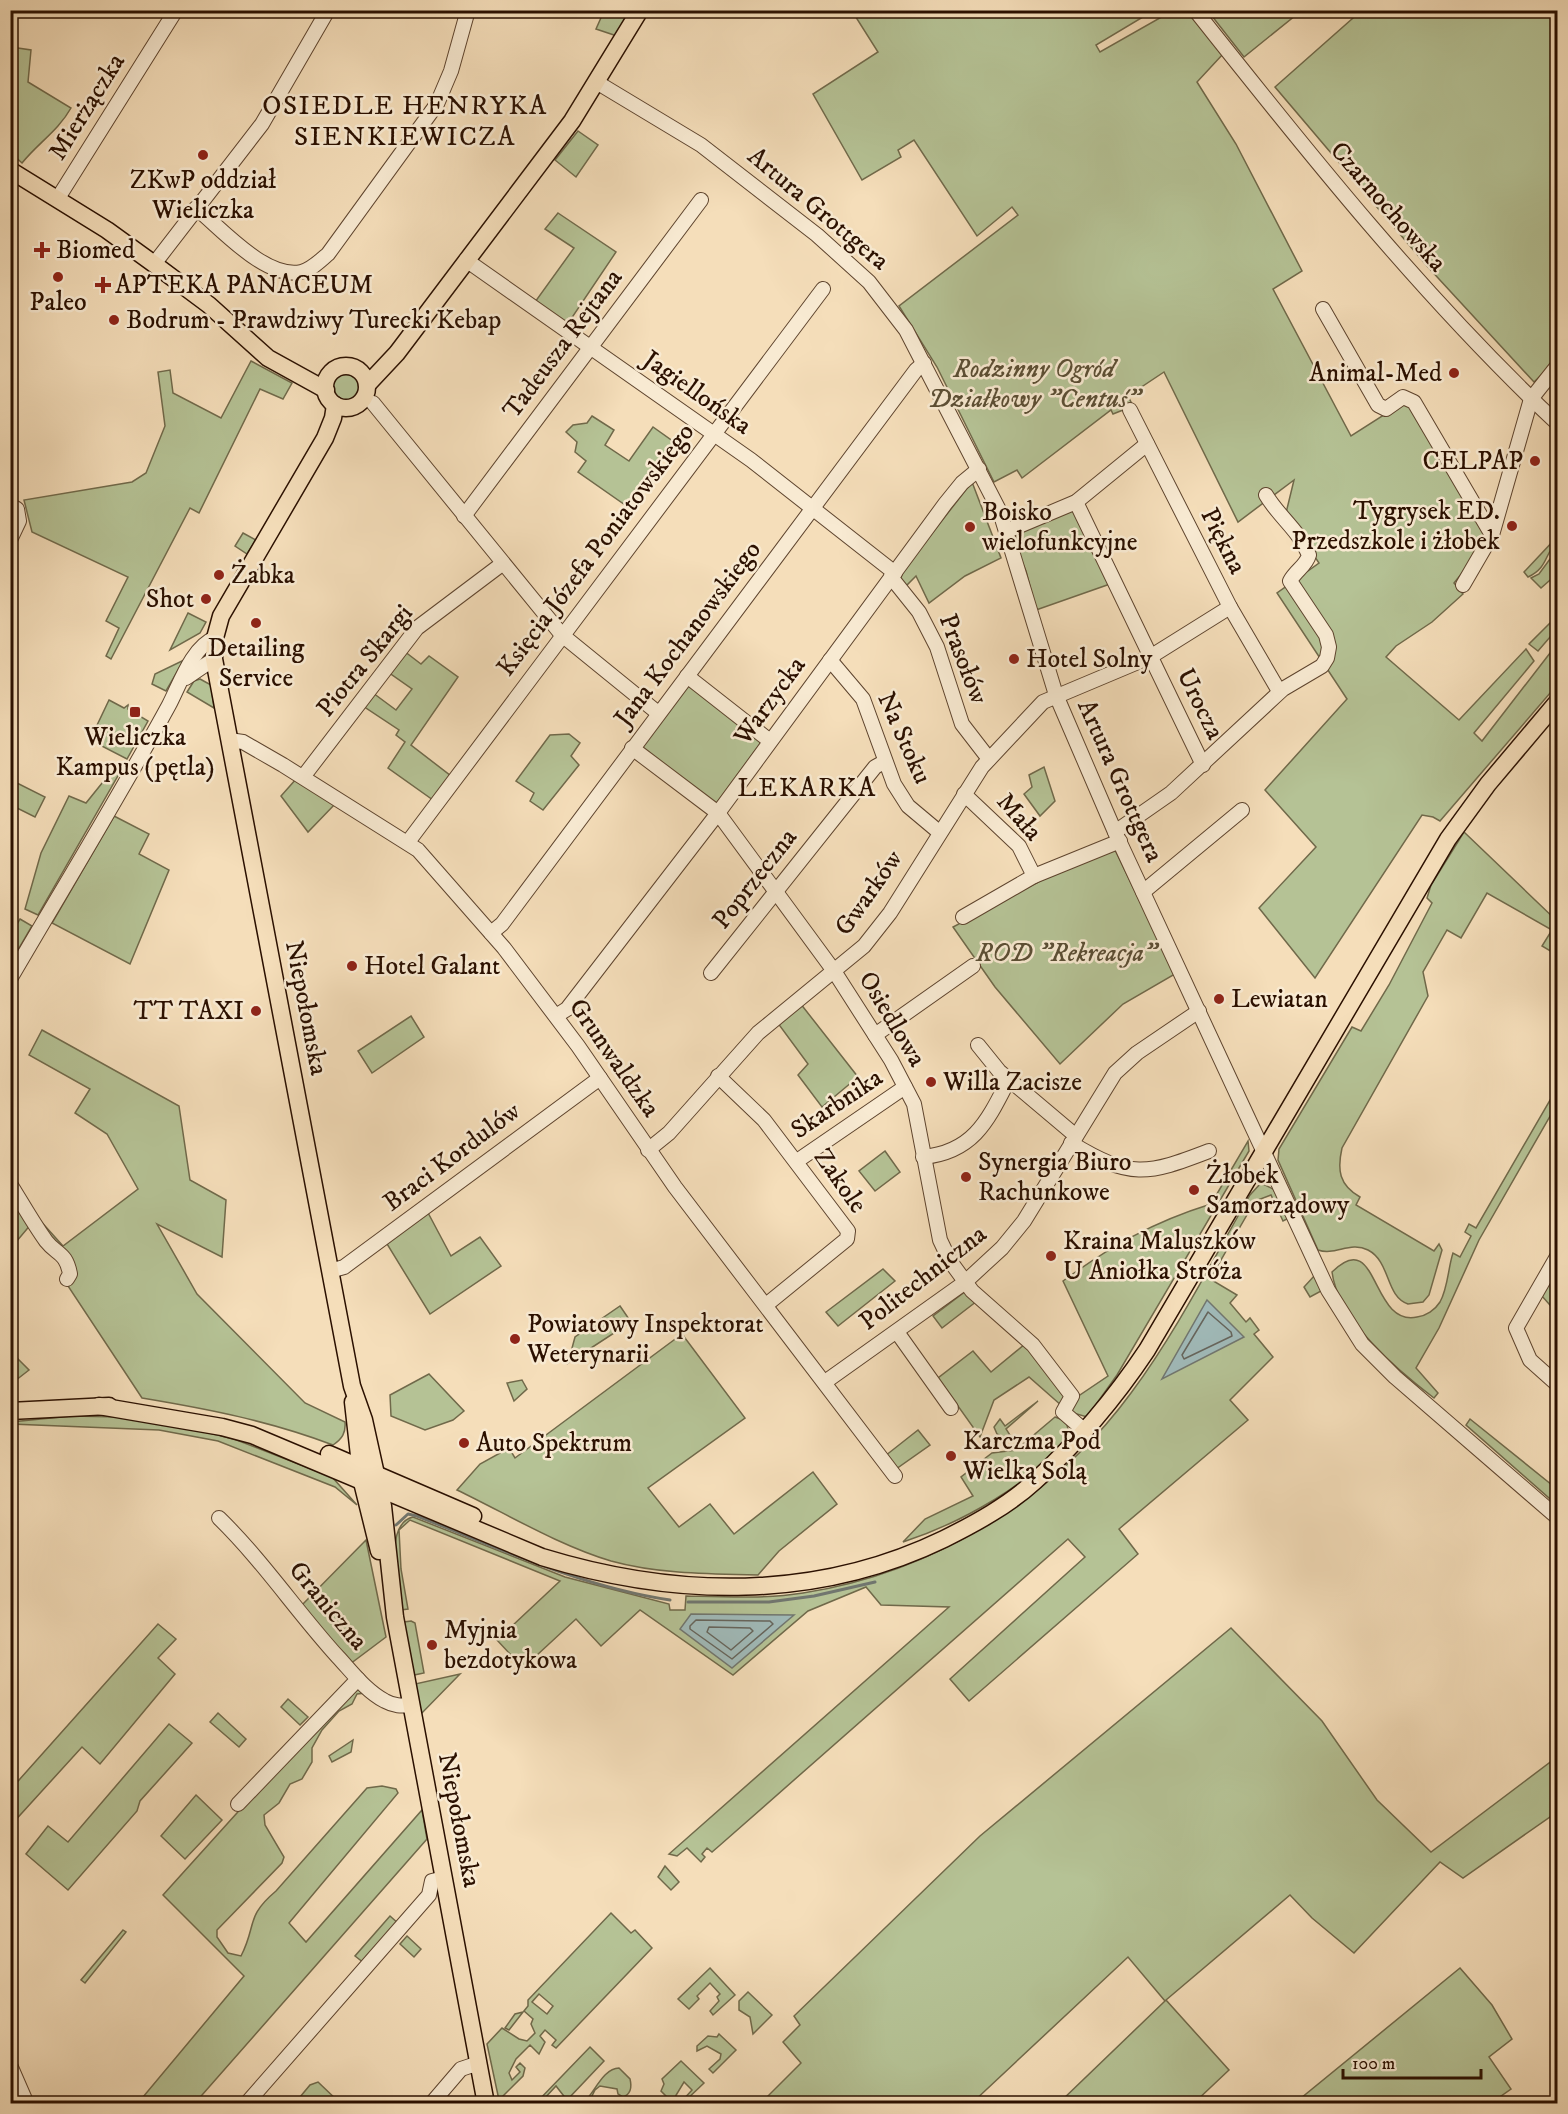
<svg xmlns="http://www.w3.org/2000/svg" width="1568" height="2114" viewBox="0 0 1568 2114" font-family="'IM FELL DW Pica',serif">
<style>
.green{fill:#b5c295;stroke:#70694a;stroke-width:1.5;fill-rule:evenodd}
.water{fill:#a0bab9;stroke:#71766f;stroke-width:1.5}
.lines{fill:none;stroke-linecap:round;stroke-linejoin:round}
.shore{stroke:#66655c;stroke-width:1.5}
.stream{stroke:#71766f;stroke-width:3}
.minor-casing{stroke:#5e442e;stroke-width:16}
.major-casing{stroke:#2b1000;stroke-width:19}
.minor{stroke:#f8ead2;stroke-width:14}
.major{stroke:#f5deba;stroke-width:16}
.poi-dot{fill:#8f2418;stroke:#f8ead2;stroke-width:2}
.labels{text-anchor:middle;dominant-baseline:central;stroke-width:5;stroke-linejoin:round;paint-order:stroke}
.street-label{font-size:26px;fill:#2b1000;stroke:#f8ead2}
.poi-label{font-size:26px;fill:#2b1000;stroke:#f8ead2;text-anchor:start}
.park-label{font-size:26px;font-style:italic;fill:#5b4e34;stroke:#f8ead2}
.neighbourhood-label{font-size:27px;letter-spacing:1.5px;fill:#2b1000;stroke:#f8ead2}
</style>
<rect width="100%" height="100%" fill="#f5deba"/>
<filter id="stains"><feTurbulence type="fractalNoise" baseFrequency=".00333" numOctaves="4"/><feColorMatrix values="0 0 0 0 .2 0 0 0 0 .09 0 0 0 0 .02 0 0 0 .5 -.17"/></filter>
<radialGradient id="worn" r=".72"><stop offset=".6" stop-color="#630" stop-opacity="0"/><stop offset="1" stop-color="#630" stop-opacity=".3"/></radialGradient>
<!-- green -->
<g class="green">
<polygon points="604,11 634,11 620,37 596,29"/>
<polygon points="852,11 1153,11 1096,45 1100,52 1172,11 1188,11 1223,54 1197,82 1236,144 1302,271 1273,289 1351,436 1404,402 1414,405 1485,532 1479,552 1454,583 1463,594 1432,622 1396,646 1386,657 1459,720 1526,649 1534,661 1474,733 1482,741 1557,644 1557,685 1440,821 1433,817 1422,815 1315,978 1259,908 1316,847 1265,790 1347,699 1277,593 1319,563 1286,513 1294,480 1238,522 1164,372 1128,396 1133,406 1113,414 1111,410 1022,478 1017,470 994,482 937,367 899,306 1018,215 1012,207 977,236 914,140 898,150 901,157 862,180 813,94 878,52"/>
<polygon points="1208,11 1301,11 1244,57"/>
<polygon points="1361,11 1557,11 1557,360 1534,382 1427,266 1275,87"/>
<path d="M11,47L31,50L28,82L71,108C58,131 38,143 22,163L11,153Z"/>
<polygon points="578,131 598,145 576,177 555,160"/>
<polygon points="558,213 616,252 567,325 535,302 574,248 545,229"/>
<polygon points="251,361 292,383 283,399 260,389 199,513 190,508 111,659 106,656 119,628 106,621 128,577 32,532 24,500 132,482 146,473 165,426 158,372 170,370 173,393 221,418"/>
<circle cx="346" cy="387" r="13"/>
<polygon points="592,416 614,430 605,445 629,461 653,427 674,442 628,507 578,472 586,461 575,452 577,442 566,432 573,425 587,423"/>
<polygon points="972,482 1001,558 965,576 929,603 916,576 905,587 898,577"/>
<polygon points="1074,510 1110,584 1036,610 1026,571 1014,543 1018,532"/>
<polygon points="243,533 256,540 247,554 235,546"/>
<path d="M1557,537V543C1544,553 1549,567 1528,577L1524,572Z"/>
<polygon points="1550,559 1557,559 1557,574 1541,588 1531,578 1539,574"/>
<polygon points="188,613 206,622 200,633 170,650"/>
<polygon points="1557,616 1557,629 1538,651 1529,644"/>
<polygon points="404,651 421,664 429,656 458,677 411,745 451,776 433,800 388,768 405,742 396,735 399,730 363,706 373,693 396,710 412,689 388,672"/>
<polygon points="184,660 166,691 152,684 155,674"/>
<polygon points="200,679 211,685 214,708 187,692 194,681"/>
<polygon points="685,684 691,684 763,740 716,804 640,747"/>
<polygon points="109,700 124,708 128,705 128,709 148,721 127,759 90,740"/>
<polygon points="569,734 580,743 571,756 579,765 543,810 530,801 534,793 516,781 550,735"/>
<polygon points="115,767 123,767 38,915 25,909 41,853 69,796 86,803"/>
<polygon points="1044,767 1055,801 1040,816 1024,794 1032,787 1029,775"/>
<polygon points="297,778 337,802 308,832 281,796"/>
<polygon points="11,780 45,797 35,817 11,805"/>
<polygon points="114,816 149,834 139,854 169,870 130,964 52,923"/>
<path d="M1464,832L1557,921V955L1542,946L1552,930L1487,893L1461,938L1447,930L1423,972L1428,996L1342,1148C1337,1170 1339,1185 1360,1197L1356,1205L1434,1251L1439,1244L1442,1250L1429,1295L1423,1302L1408,1304C1385,1296 1391,1262 1368,1250C1350,1241 1335,1256 1318,1250L1278,1160L1279,1149L1352,1027L1361,1031L1389,985L1432,903L1427,898L1431,885Z"/>
<polygon points="1115,850 1175,974 1123,1004 1060,1064 995,987 953,927 1042,880"/>
<polygon points="20,919 32,926 11,962 11,935"/>
<polygon points="800,1003 858,1077 822,1107 798,1075 808,1064 777,1022"/>
<polygon points="411,1016 424,1037 372,1073 358,1051"/>
<path d="M42,1030L179,1106L190,1180L226,1200L222,1257L157,1224L197,1294L305,1403L345,1422C346,1433 342,1439 333,1445C270,1421 208,1409 142,1398L68,1286L75,1271L37,1217L63,1246L138,1189L107,1134L75,1113L90,1089L29,1055Z"/>
<path d="M1557,1088V1104L1479,1240L1439,1328L1416,1368L1438,1393L1434,1398C1398,1371 1338,1320 1332,1272C1379,1225 1370,1327 1417,1317C1426,1316 1435,1310 1440,1302C1448,1288 1448,1268 1453,1253L1460,1257L1471,1236L1465,1232L1469,1224L1476,1228Z"/>
<path d="M1248,1141L1249,1151L1117,1375L1087,1417L1070,1412L1077,1397L1108,1376L1063,1281C1111,1246 1153,1222 1211,1204Z"/>
<polygon points="885,1151 900,1172 875,1191 859,1171"/>
<path d="M1261,1183L1273,1189L1289,1218L1283,1221L1271,1195L1255,1201L1210,1279L1237,1295L1230,1303L1246,1322L1250,1318L1259,1330L1254,1334L1273,1357L1230,1400L1248,1420L1119,1529L1138,1554L969,1701L950,1679L1085,1557L1068,1539L719,1846L712,1852L707,1848L702,1854L705,1857L701,1862L687,1848L677,1856L669,1854L949,1607L881,1605L866,1587L808,1611L733,1675L640,1610L601,1646L576,1619L523,1668L497,1640L560,1581L410,1520L399,1530L401,1569L408,1609L401,1610C398,1587 383,1524 413,1517L565,1577L669,1604L670,1610H685L686,1596C725,1597 765,1599 803,1593C933,1573 1054,1498 1131,1393C1177,1331 1212,1261 1250,1195Z"/>
<polygon points="10,1188 32,1223 11,1248 10,1248"/>
<polygon points="426,1209 451,1256 480,1237 501,1266 430,1314 384,1239"/>
<polygon points="1557,1265 1557,1313 1541,1295"/>
<polygon points="883,1269 895,1281 838,1326 826,1312"/>
<polygon points="1315,1275 1323,1290 1310,1297 1304,1287"/>
<polygon points="966,1291 977,1301 942,1328 933,1316"/>
<polygon points="620,1306 631,1322 568,1363 575,1337"/>
<path d="M682,1334L745,1418L648,1488L679,1527L710,1504L734,1534L813,1472L837,1504L779,1551L758,1575C709,1574 658,1574 611,1561C558,1545 507,1514 457,1490L480,1464L509,1448L515,1458Z"/>
<polygon points="1025,1344 1065,1395 1062,1406 1029,1377 994,1400 980,1437 938,1378 973,1351 991,1372"/>
<polygon points="11,1352 29,1370 11,1384"/>
<polygon points="429,1374 464,1411 453,1420 425,1430 391,1416 390,1395"/>
<polygon points="522,1380 527,1389 514,1401 507,1383"/>
<polygon points="1038,1401 1006,1429 1010,1435 1003,1437 997,1434 994,1427 1000,1419 1005,1426"/>
<polygon points="71,1416 120,1417 184,1427 234,1439 332,1477 357,1505 335,1487 218,1441 159,1430 11,1424 11,1422"/>
<path d="M1055,1417L1066,1421L1069,1433C1037,1483 958,1524 903,1542L925,1519L973,1496L961,1477L992,1453L1016,1450Z"/>
<polygon points="1470,1419 1557,1489 1557,1505 1466,1425"/>
<polygon points="918,1430 930,1445 896,1469 885,1456"/>
<polygon points="366,1540 386,1637 350,1664 300,1607"/>
<polygon points="411,1621 415,1623 424,1673 414,1675 404,1622"/>
<polygon points="158,1624 176,1639 158,1658 175,1674 100,1764 82,1747 11,1825 11,1789"/>
<polygon points="1231,1628 1322,1721 1377,1800 1431,1852 1557,1757 1557,1812 1463,1878 1440,1862 1354,1953 1312,1918 1290,1895 1166,2000 1229,2070 1194,2103 1059,2103 1165,2001 1128,1957 972,2103 761,2103 801,2063 783,2042 800,2025 794,2016 980,1836"/>
<polygon points="460,1674 420,1715 415,1684"/>
<path d="M356,1688L366,1693L357,1694L352,1704L339,1711L322,1730L312,1748V1762L302,1779L290,1784L279,1803L264,1815L265,1825L284,1857L282,1863L217,1930V1937L228,1953L241,1956C257,1925 245,1917 276,1891L367,1788L382,1786L396,1789L398,1793L289,1923L306,1942L422,1810L427,1839L195,2103H138L244,1976L163,1895L318,1723Z"/>
<polygon points="288,1699 308,1717 300,1725 281,1707"/>
<polygon points="218,1713 246,1739 239,1747 210,1722"/>
<polygon points="169,1724 192,1743 140,1801 137,1811 68,1890 26,1854 48,1826 68,1842"/>
<polygon points="353,1740 351,1752 332,1762 329,1756"/>
<polygon points="196,1795 222,1820 185,1859 161,1836"/>
<polygon points="665,1866 679,1882 671,1890 658,1877"/>
<path d="M611,1913L631,1933L635,1930L652,1948L556,2048L552,2045L556,2040L545,2030L540,2036L545,2042L539,2054L530,2045L516,2059L509,2073L512,2080L520,2072L516,2067L520,2063L525,2068L523,2076L499,2100L487,2044L502,2028L519,2039L527,2041L535,2033L531,2024L533,2019L524,2011L528,2006V2000ZM539,1994L553,2006L547,2014L532,2002Z"/>
<polygon points="390,1916 399,1924 364,1963 355,1956"/>
<polygon points="123,1930 126,1932 85,1983 81,1980"/>
<polygon points="407,1936 421,1949 414,1957 400,1944"/>
<polygon points="710,1968 735,1995 713,2015 710,2011 719,2001 717,1997 720,1994 710,1983 697,1996 699,1999 689,2009 678,1999"/>
<polygon points="1460,1968 1492,2005 1512,2039 1489,2057 1511,2089 1491,2103 1295,2103"/>
<polygon points="748,1992 772,2015 753,2034 750,2017 739,2010 739,2001"/>
<polygon points="523,2012 509,2030 505,2028 515,2014"/>
<polygon points="719,2034 736,2050 713,2073 709,2069 720,2059 721,2054 707,2046 697,2051 697,2046 708,2036 717,2037"/>
<polygon points="590,2047 604,2061 567,2100 556,2086 544,2099 548,2103 536,2103"/>
<polygon points="681,2061 704,2083 683,2103 673,2103 677,2099 681,2102 692,2090 684,2082 672,2102 661,2091 664,2084 662,2079"/>
<path d="M619,2068L630,2079C632,2087 631,2094 623,2097L618,2094L617,2089L600,2086L595,2090L589,2102L586,2100C595,2091 604,2068 619,2068Z"/>
<polygon points="318,2082 339,2102 344,2098 349,2103 295,2103 310,2085"/>
</g>
<!-- water -->
<g class="water">
<polygon points="1207,1300 1244,1337 1162,1379"/>
<polygon points="691,1614 794,1615 732,1668 680,1629"/>
</g>
<g class="lines">
<!-- shore -->
<g class="shore">
<polygon points="1208,1312 1231,1332 1232,1336 1184,1359 1182,1355"/>
<polygon points="696,1620 770,1621 773,1624 732,1659 690,1629 690,1626"/>
<polygon points="709,1627 750,1628 753,1631 731,1650 707,1632"/>
</g>
<!-- stream -->
<g class="stream">
<path d="M396,1525L408,1514L417,1516C499,1548 582,1587 670,1600"/>
<polyline points="688,1602 769,1602 814,1596 875,1582"/>
</g>
<defs>
<g id="minor">
<path d="M1195,10C1309,154 1424,298 1558,424"/>
<polyline points="598,83 701,145 817,235 869,282 906,330 1000,512 1056,695 1115,832 1328,1290 1362,1344 1395,1377 1558,1518"/>
<polyline points="58,198 176,10"/>
<path d="M196,208C222,229 265,279 301,272C311,270 321,260 328,254L437,104L451,71L468,10"/>
<polyline points="466,260 751,460 895,573"/>
<polyline points="154,264 262,124 328,10"/>
<polyline points="1323,309 1378,405 1386,409 1403,397 1414,402 1492,535"/>
<polyline points="373,403 562,635 658,713"/>
<polyline points="1130,410 1230,607 1279,691"/>
<polyline points="1076,502 1203,765"/>
<polyline points="10,505 17,509 19,521 10,540"/>
<polyline points="464,516 701,200"/>
<polyline points="1007,531 1076,502 1147,444"/>
<polyline points="891,577 919,612 937,647 962,724 989,759"/>
<polyline points="1463,585 1492,535 1531,399 1558,365"/>
<polyline points="830,660 863,699 894,784 908,806 939,832"/>
<polyline points="687,676 770,741"/>
<polyline points="186,678 214,659"/>
<polyline points="229,740 243,742 283,765 418,850 504,948 578,1046 675,1187 895,1476"/>
<polyline points="632,748 718,813 834,971 891,1060 914,1104 940,1240 950,1261 972,1291 1033,1345 1072,1396 1063,1412 1085,1431"/>
<polyline points="303,777 417,628 502,564"/>
<polyline points="964,794 1019,846 1034,876"/>
<path d="M1115,832L1171,793L1283,689L1322,666L1327,658L1329,647L1326,635L1290,581C1296,570 1306,566 1309,555C1299,530 1279,517 1266,495"/>
<polyline points="408,842 823,289"/>
<polyline points="1143,892 1242,810"/>
<polyline points="963,917 1034,876 1120,841"/>
<polyline points="491,933 502,924 916,370 924,363"/>
<polyline points="711,973 875,767 884,762"/>
<path d="M10,979C63,888 119,797 169,705C180,684 192,647 215,638"/>
<polyline points="556,1016 567,1009 718,813 945,504 962,483 979,469"/>
<polyline points="875,1035 973,966"/>
<polyline points="978,1045 999,1071 1076,1136"/>
<polyline points="718,1076 764,1120 848,1231 847,1239 766,1305"/>
<path d="M1071,1143C1130,1179 1147,1175 1209,1151"/>
<polyline points="648,1150 669,1133 758,1033 864,946 890,913 982,767 1043,702 1150,657 1230,607"/>
<path d="M923,1157C974,1152 988,1120 1009,1079"/>
<polyline points="797,1161 905,1087"/>
<path d="M10,1184C22,1203 33,1223 46,1241C57,1255 66,1252 70,1274L67,1279"/>
<polyline points="1558,1255 1516,1328 1530,1360 1558,1385"/>
<polyline points="330,1271 344,1267 600,1078"/>
<polyline points="897,1332 951,1408"/>
<polyline points="825,1382 964,1283 1002,1248 1024,1221 1115,1073 1137,1053 1199,1011"/>
<path d="M219,1518C263,1561 297,1612 338,1657C352,1672 366,1691 385,1701C394,1706 401,1706 411,1705"/>
<polyline points="238,1804 358,1679"/>
<polyline points="10,2065 27,2104"/>
<polyline points="246,2104 429,1895 432,1881 444,1878"/>
<polyline points="431,2104 461,2069 479,2063"/>
</g>
<g id="major">
<polyline points="10,170 107,230 154,264 209,305 268,358 326,390"/>
<circle cx="346" cy="387" r="21"/>
<polyline points="367,385 397,353 572,121 640,10"/>
<polyline points="335,405 333,418 325,438 221,616 215,638 214,659 352,1386 364,1420 383,1506 395,1617 486,2104"/>
<polyline points="353,1402 362,1482 379,1551"/>
<path d="M99,1406L222,1427L252,1435L542,1557C676,1598 816,1601 944,1539C976,1523 1009,1505 1035,1481C1078,1442 1115,1398 1147,1350L1448,839L1488,784L1558,701"/>
<polyline points="10,1411 109,1406"/>
<polyline points="329,1454 473,1516"/>
</g>
</defs>
<!-- minor casing -->
<use href="#minor" class="minor-casing"/>
<!-- major casing -->
<use href="#major" class="major-casing"/>
<!-- minor -->
<use href="#minor" class="minor"/>
<!-- major -->
<use href="#major" class="major"/>
</g>
<!-- markers -->
<g class="poi-dot">
<circle cx="203" cy="155" r="6"/>
<path d="M39 241h6v6h6v6h-6v6h-6v-6h-6v-6h6z"/>
<circle cx="58" cy="277" r="6"/>
<path d="M100 276h6v6h6v6h-6v6h-6v-6h-6v-6h6z"/>
<circle cx="114" cy="320" r="6"/>
<circle cx="1454" cy="373" r="6"/>
<circle cx="1535" cy="461" r="6"/>
<circle cx="1512" cy="526" r="6"/>
<circle cx="970" cy="527" r="6"/>
<circle cx="219" cy="575" r="6"/>
<circle cx="206" cy="599" r="6"/>
<circle cx="256" cy="623" r="6"/>
<circle cx="1014" cy="659" r="6"/>
<rect x="129" y="706" width="12" height="12" rx="3"/>
<circle cx="352" cy="966" r="6"/>
<circle cx="1219" cy="999" r="6"/>
<circle cx="256" cy="1011" r="6"/>
<circle cx="931" cy="1082" r="6"/>
<circle cx="966" cy="1177" r="6"/>
<circle cx="1194" cy="1190" r="6"/>
<circle cx="1051" cy="1256" r="6"/>
<circle cx="515" cy="1339" r="6"/>
<circle cx="464" cy="1443" r="6"/>
<circle cx="951" cy="1456" r="6"/>
<circle cx="432" cy="1645" r="6"/>
</g>
<g class="labels">
<!-- street labels -->
<g class="street-label">
<text transform="translate(87 107) rotate(-58)">Mierżączka</text>
<text transform="translate(1388 207) rotate(49)">Czarnochowska</text>
<text transform="translate(818 209) rotate(40)">Artura Grottgera</text>
<text transform="translate(563 344) rotate(-53)">Tadeusza Rejtana</text>
<text transform="translate(697 393) rotate(35)">Jagiellońska</text>
<text transform="translate(1223 541) rotate(63)">Piękna</text>
<text transform="translate(596 550) rotate(-53)">Księcia Józefa Poniatowskiego</text>
<text transform="translate(688 634) rotate(-53)">Jana Kochanowskiego</text>
<text transform="translate(963 659) rotate(69)">Prasołów</text>
<text transform="translate(365 661) rotate(-51)">Piotra Skargi</text>
<text transform="translate(770 701) rotate(-54)">Warzycka</text>
<text transform="translate(1200 704) rotate(64)">Urocza</text>
<text transform="translate(904 738) rotate(66)">Na Stoku</text>
<text transform="translate(1120 781) rotate(66)">Artura Grottgera</text>
<text transform="translate(1019 817) rotate(49)">Mała</text>
<text transform="translate(755 879) rotate(-52)">Poprzeczna</text>
<text transform="translate(869 893) rotate(-55)">Gwarków</text>
<text transform="translate(306 1008) rotate(79)">Niepołomska</text>
<text transform="translate(892 1019) rotate(59)">Osiedlowa</text>
<text transform="translate(614 1058) rotate(55)">Grunwaldzka</text>
<text transform="translate(837 1104) rotate(-34)">Skarbnika</text>
<text transform="translate(452 1157) rotate(-37)">Braci Kordulów</text>
<text transform="translate(840 1181) rotate(55)">Zakole</text>
<text transform="translate(923 1278) rotate(-38)">Politechniczna</text>
<text transform="translate(328 1606) rotate(50)">Graniczna</text>
<text transform="translate(459 1820) rotate(79)">Niepołomska</text>
</g>
<!-- poi labels -->
<g class="poi-label">
<text x="203" y="180" text-anchor="middle">ZKwP oddział<tspan x="203" dy="30">Wieliczka</tspan></text>
<text x="56" y="250">Biomed</text>
<text x="115" y="285">APTEKA PANACEUM</text>
<text x="58" y="302" text-anchor="middle">Paleo</text>
<text x="126" y="320">Bodrum - Prawdziwy Turecki Kebap</text>
<text x="1442" y="373" text-anchor="end">Animal-Med</text>
<text x="1523" y="461" text-anchor="end">CELPAP</text>
<text x="1500" y="511" text-anchor="end">Tygrysek ED.<tspan x="1500" dy="30">Przedszkole i żłobek</tspan></text>
<text x="982" y="512">Boisko<tspan x="982" dy="30">wielofunkcyjne</tspan></text>
<text x="231" y="575">Żabka</text>
<text x="194" y="599" text-anchor="end">Shot</text>
<text x="256" y="648" text-anchor="middle">Detailing<tspan x="256" dy="30">Service</tspan></text>
<text x="1026" y="659">Hotel Solny</text>
<text x="135" y="737" text-anchor="middle">Wieliczka<tspan x="135" dy="30">Kampus (pętla)</tspan></text>
<text x="364" y="966">Hotel Galant</text>
<text x="1231" y="999">Lewiatan</text>
<text x="244" y="1011" text-anchor="end">TT TAXI</text>
<text x="943" y="1082">Willa Zacisze</text>
<text x="978" y="1162">Synergia Biuro<tspan x="978" dy="30">Rachunkowe</tspan></text>
<text x="1206" y="1175">Żłobek<tspan x="1206" dy="30">Samorządowy</tspan></text>
<text x="1063" y="1241">Kraina Maluszków<tspan x="1063" dy="30">U Aniołka Stróża</tspan></text>
<text x="527" y="1324">Powiatowy Inspektorat<tspan x="527" dy="30">Weterynarii</tspan></text>
<text x="963" y="1441">Karczma Pod<tspan x="963" dy="30">Wielką Solą</tspan></text>
<text x="476" y="1443">Auto Spektrum</text>
<text x="444" y="1630">Myjnia<tspan x="444" dy="30">bezdotykowa</tspan></text>
</g>
<!-- park labels -->
<g class="park-label">
<text x="1034" y="369">Rodzinny Ogród<tspan x="1034" dy="30">Działkowy "Centuś"</tspan></text>
<text x="1066" y="953">ROD "Rekreacja"</text>
</g>
<!-- neighbourhood labels -->
<g class="neighbourhood-label">
<text x="405" y="106">OSIEDLE HENRYKA<tspan x="405" dy="31">SIENKIEWICZA</tspan></text>
<text x="807" y="788">LEKARKA</text>
</g>
</g>
<!-- margin -->
<rect width="1568" height="2114" fill="none" stroke="#f5deba" stroke-width="36"/>
<rect x="12" y="12" width="1544" height="2090" fill="none" stroke="#2b1000" stroke-width="3"/>
<rect x="18" y="18" width="1532" height="2078" fill="none" stroke="#2b1000" stroke-width="1.5"/>
<!-- scale -->
<path d="M1343 2069v9h138v-9" fill="none" stroke="#2b1000" stroke-width="3"/>
<text x="1352" y="2069" font-size="18" fill="#2b1000" stroke="#f8ead2" stroke-width="4.5" paint-order="stroke">100 m</text>
<rect width="100%" height="100%" filter="url(#stains)"/>
<rect width="100%" height="100%" fill="url(#worn)"/>
</svg>
